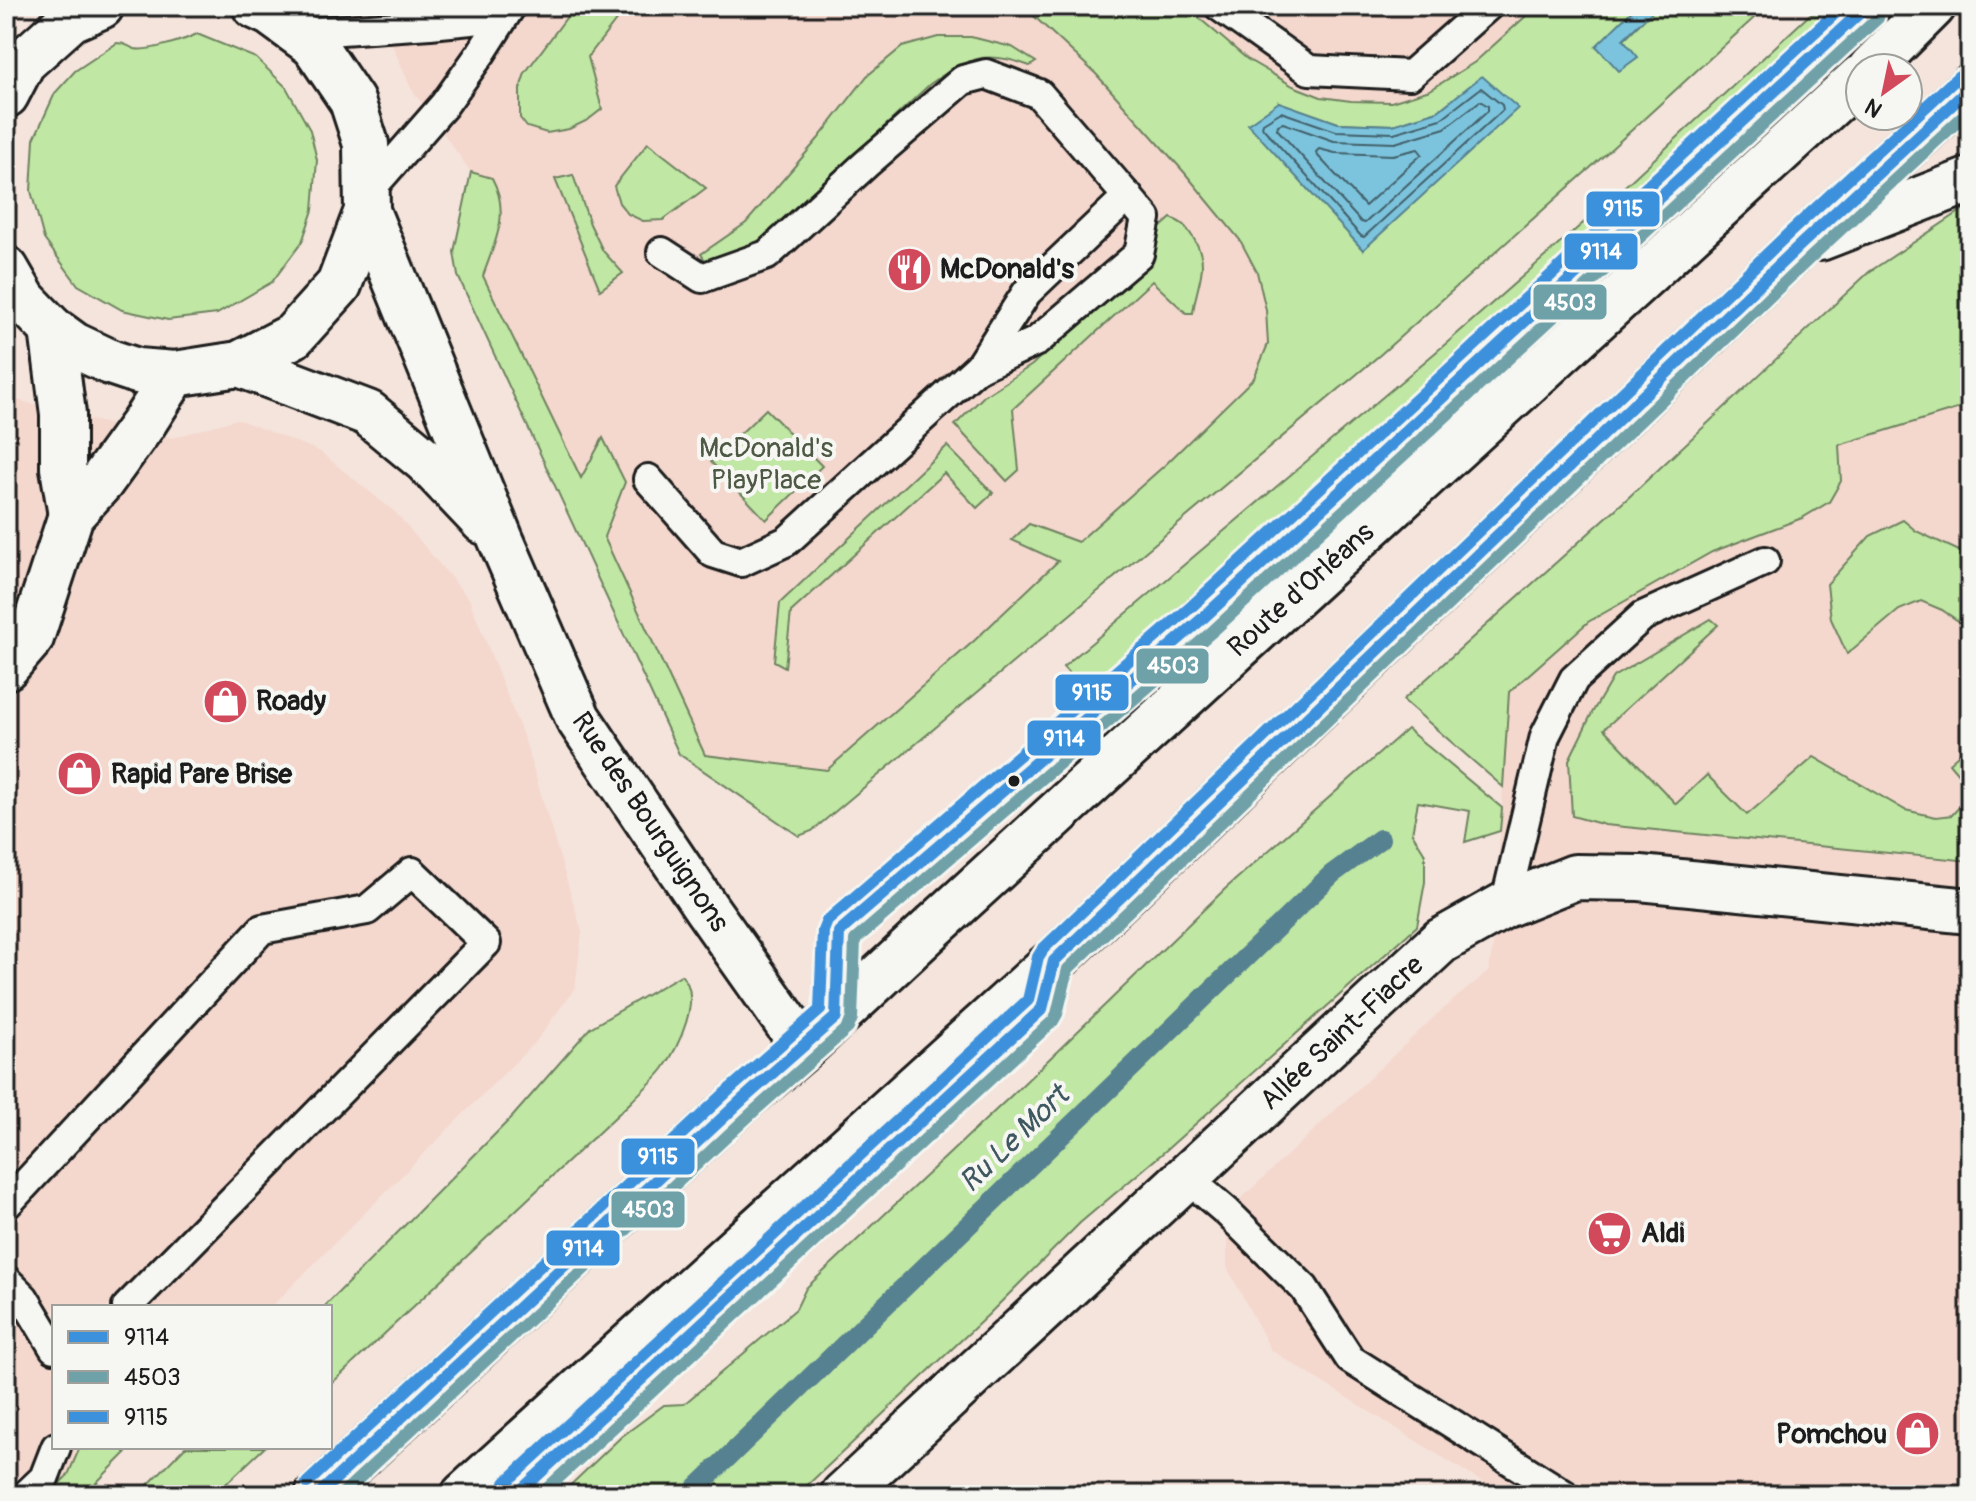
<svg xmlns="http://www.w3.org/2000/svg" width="1976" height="1501" viewBox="0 0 1976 1501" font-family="Pangolin,sans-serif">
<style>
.built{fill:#f4d7cd}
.green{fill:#c0e7a3;stroke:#6e8260;stroke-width:2;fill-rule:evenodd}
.water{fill:#7cc4dd;stroke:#568190;stroke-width:2}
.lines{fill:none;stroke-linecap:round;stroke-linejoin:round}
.shore{stroke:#425f69;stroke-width:2}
.stream{stroke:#568190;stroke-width:20}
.lane-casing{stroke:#1c1c1c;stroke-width:34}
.street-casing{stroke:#1c1c1c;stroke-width:50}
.secondary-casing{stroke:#1c1c1c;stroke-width:50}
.primary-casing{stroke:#1c1c1c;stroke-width:50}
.lane{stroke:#f6f6f2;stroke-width:28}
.street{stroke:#f6f6f2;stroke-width:44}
.secondary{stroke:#f6f6f2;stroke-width:44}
.primary{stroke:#f6f6f2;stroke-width:44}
.bus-1-casing{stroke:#f6f6f2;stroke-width:18}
.bus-2-casing{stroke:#f6f6f2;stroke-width:18}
.bus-3-casing{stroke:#f6f6f2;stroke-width:18}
.bus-1{stroke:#3c91dc;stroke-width:12}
.bus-2{stroke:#6fa1a8;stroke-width:12}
.bus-3{stroke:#3c91dc;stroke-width:12}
.bus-dot{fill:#1c1c1c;stroke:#f6f6f2;stroke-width:3}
.labels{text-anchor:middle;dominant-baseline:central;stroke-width:8;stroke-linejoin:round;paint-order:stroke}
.poi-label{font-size:28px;font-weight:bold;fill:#1c1c1c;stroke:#f6f6f2;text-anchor:start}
.park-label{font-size:28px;fill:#4d5944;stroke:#f6f6f2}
.street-label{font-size:28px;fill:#1c1c1c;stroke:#f6f6f2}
.water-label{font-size:30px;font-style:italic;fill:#3e5760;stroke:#f6f6f2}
.line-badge{stroke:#f6f6f2;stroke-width:3}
.badge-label{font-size:22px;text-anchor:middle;font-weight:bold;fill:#fff}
</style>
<rect width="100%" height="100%" fill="#f5e4dc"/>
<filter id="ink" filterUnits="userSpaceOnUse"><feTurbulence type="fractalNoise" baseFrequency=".0125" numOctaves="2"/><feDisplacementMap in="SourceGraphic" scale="16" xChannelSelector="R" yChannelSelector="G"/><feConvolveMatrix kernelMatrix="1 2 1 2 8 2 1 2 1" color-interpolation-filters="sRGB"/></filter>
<g filter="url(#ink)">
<!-- built -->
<g class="built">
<polygon points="347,6 1767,6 1598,161 1333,396 812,831 799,836 679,754 458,276 454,252 471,172 411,88 391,42"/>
<polygon points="1970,254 1970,1495 1503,1495 1271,1350 1227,1267 1227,1212 1445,1007 1489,971 1493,946 1509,692 1588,622 1712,553"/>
<polygon points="6,385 15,399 63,414 173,438 237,419 319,451 396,513 469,599 525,741 582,932 575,988 537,1040 271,1307 54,1307 54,1447 132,1447 84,1495 6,1495"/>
</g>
<!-- green -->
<g class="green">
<polygon points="575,6 627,6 588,57 602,109 588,120 569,129 547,133 527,127 520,118 520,89 525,73"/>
<path d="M1023,6H1185L1247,59L1293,86L1321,97L1351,101L1391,102L1430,90L1475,62L1537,6H1637L1597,46L1623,40L1658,6H1767L1598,161L1381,354L812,831L799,836L679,754L458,276L454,252L471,172L492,178C511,214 495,241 483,276L581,478L603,438L625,482L604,537L705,755L827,770L975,640L1058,561L1012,540L1029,524L1078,542L1165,465L1254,378L1268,344L1266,310L1257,272L1240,240L1184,172L1096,74ZM1482,77L1363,250L1279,102L1338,123L1393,125L1438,111Z"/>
<polygon points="1819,6 1836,6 1438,376 1085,691 1063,667 1449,341 1623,188"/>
<path d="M197,34L256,58L286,87L310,130L317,160L313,210L302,242L272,282L217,314L168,320L122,310L78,285L44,239L31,191L34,139L55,93L75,71L117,43C126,43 127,46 135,49C147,52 185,40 197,34Z"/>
<path d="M938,37H971L1012,47L1036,62L1030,66C985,49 967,58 930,84L774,230L748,248L707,263L701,254L746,223L818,139L867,76L902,47Z"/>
<polygon points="648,143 706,188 663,220 643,221 628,214 619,203 614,186"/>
<polygon points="573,175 590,224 603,251 623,273 600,290 555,179"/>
<polygon points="1970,208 1970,405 1839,445 1841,481 1829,502 1802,518 1712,552 1588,622 1509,692 1503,787 1403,700 1629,497 1869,272 1964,209"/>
<path d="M1171,218C1185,224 1186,227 1194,239C1211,266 1196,284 1193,313H1186L1152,281L1013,409L1019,470L1007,481L955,425L984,396L1032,365L1127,275L1153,234Z"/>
<polygon points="766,409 822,466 766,520 711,462"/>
<polygon points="947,446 993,493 977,508 944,473 791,612 785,667 774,661 780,603"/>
<polygon points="1903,520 1916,531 1970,556 1970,629 1942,610 1921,601 1899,610 1847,654 1831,619 1827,584 1870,536"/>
<polygon points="1711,619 1718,625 1604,729 1676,804 1707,775 1747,815 1814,757 1905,810 1936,817 1952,815 1970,795 1970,861 1605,825 1572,816 1569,760 1592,713 1613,677"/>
<polygon points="1407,729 1502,808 1500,831 1465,842 1470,811 1418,802 1412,833 1425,854 1425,882 1417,926 1164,1152 1080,1223 988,1315 797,1495 560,1495 621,1437 664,1405 684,1404 796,1309 806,1288 1013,1094 1225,889"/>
<polygon points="1970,744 1970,788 1949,763"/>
<path d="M681,975C704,995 678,1049 663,1069C654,1081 641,1091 631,1102L330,1385V1307H324L513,1116L590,1028Z"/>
<polygon points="80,1447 120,1447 126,1453 84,1495 48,1495 68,1475"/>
<polygon points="185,1447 265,1447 214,1495 138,1495"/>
</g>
<!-- water -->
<g class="water">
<polygon points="1637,6 1658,6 1623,39 1638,57 1619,71 1596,46"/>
<polygon points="1482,76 1518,108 1363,250 1248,124 1279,102 1338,123 1393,125 1438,111"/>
</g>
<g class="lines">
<!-- shore -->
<g class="shore">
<polygon points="1481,88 1502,105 1503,110 1364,237 1361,236 1262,127 1263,123 1281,112 1336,131 1394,133 1441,119"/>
<polygon points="1480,101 1488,106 1488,111 1365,223 1361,222 1277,129 1278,125 1283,123 1334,141 1395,143 1445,128"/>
<polygon points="1319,149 1335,153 1393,155 1418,149 1422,154 1365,206 1317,155 1316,152"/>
</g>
<!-- stream -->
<polyline class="stream" points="696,1488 1332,874 1380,839"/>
<defs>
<g id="lane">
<polyline points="1219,6 1309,70 1410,75 1488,6"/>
<polyline points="297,33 430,24 502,17"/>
<polyline points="367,193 444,105 481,53 511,6"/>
<polyline points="978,368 1027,292 1128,196"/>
<polyline points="648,479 713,553 741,562 787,541 977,368 1037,341 1139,254 1146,218 1039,94 986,74 963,80 866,164 767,255 702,278 662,252"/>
<polyline points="1505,905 1545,736 1574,679 1643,616 1765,561"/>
<polyline points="836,1017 839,932 1203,618 1867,6"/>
<polyline points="1186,1177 1227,1212 1304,1288 1350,1359 1565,1495"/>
<polyline points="6,1205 262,929 367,910 412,872 486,943 127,1307"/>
<polyline points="6,1280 24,1298 54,1348"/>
<polyline points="26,1495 44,1478 56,1447"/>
<polyline points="516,1495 1042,1009 1054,963"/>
</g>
<g id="street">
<polyline points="52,329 63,414 63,468 71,515"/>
<polyline points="6,667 31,638 71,515 101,482 143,424 175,374"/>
<polyline points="843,1495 1441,941 1505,905 1575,877 1640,878 1970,911"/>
</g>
<g id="secondary">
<polyline points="6,95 23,62 71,19 101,6"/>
<polyline points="367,211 501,540 578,718 706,908 804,1047"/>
<polyline points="6,269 24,300 52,329 74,345 110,362 137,371 175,374 239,364 293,336 339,285 367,211 366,144 352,101 314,45 270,13 255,6"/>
<polyline points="239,364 368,413 426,461 484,522"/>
</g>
<g id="primary">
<polyline points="1871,68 1933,6"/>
<polyline points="1820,238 1970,180"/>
<polyline points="318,1495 742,1100 804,1047 934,926 1860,78"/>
<polyline points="464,1495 1054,961 1799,246 1970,88"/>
</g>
</defs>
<!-- lane casing -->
<use href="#lane" class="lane-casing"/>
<!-- street casing -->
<use href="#street" class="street-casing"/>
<!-- secondary casing -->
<use href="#secondary" class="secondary-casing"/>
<!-- primary casing -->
<use href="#primary" class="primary-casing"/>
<!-- lane -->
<use href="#lane" class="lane"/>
<!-- street -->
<use href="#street" class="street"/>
<!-- secondary -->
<use href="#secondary" class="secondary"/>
<!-- primary -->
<use href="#primary" class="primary"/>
<defs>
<g id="bus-1">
<polyline points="318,1495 742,1100 836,1017 839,932 1203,618 1867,6"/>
<polyline points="516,1495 1042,1009 1054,961 1799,246 1970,88"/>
</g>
<g id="bus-2">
<polyline points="341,1495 753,1112 848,1028 852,1018 855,940 1214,630 1878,18"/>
<polyline points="540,1495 1053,1021 1057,1014 1068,969 1810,258 1970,110"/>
</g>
<g id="bus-3">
<polyline points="307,1483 731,1088 820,1010 823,931 827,921 1192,606 1843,6"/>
<polyline points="505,1483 1028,1000 1038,957 1043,949 1788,234 1959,76"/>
</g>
</defs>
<!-- bus-1 casing -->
<use href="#bus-1" class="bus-1-casing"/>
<!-- bus-2 casing -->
<use href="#bus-2" class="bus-2-casing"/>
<!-- bus-3 casing -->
<use href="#bus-3" class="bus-3-casing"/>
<!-- bus-1 -->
<use href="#bus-1" class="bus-1"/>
<!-- bus-2 -->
<use href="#bus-2" class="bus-2"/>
<!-- bus-3 -->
<use href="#bus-3" class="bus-3"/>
</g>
</g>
<!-- icons -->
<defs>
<symbol id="restaurant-disc" viewBox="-11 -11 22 22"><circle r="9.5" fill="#d1495b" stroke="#f6f6f2"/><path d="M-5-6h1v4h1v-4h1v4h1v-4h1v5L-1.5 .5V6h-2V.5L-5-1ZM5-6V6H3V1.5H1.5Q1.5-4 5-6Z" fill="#fff"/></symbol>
<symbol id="shop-disc" viewBox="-11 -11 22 22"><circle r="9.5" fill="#d1495b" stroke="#f6f6f2"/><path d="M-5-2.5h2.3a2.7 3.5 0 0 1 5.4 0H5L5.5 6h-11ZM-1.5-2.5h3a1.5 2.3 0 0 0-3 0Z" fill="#fff"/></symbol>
<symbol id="supermarket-disc" viewBox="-11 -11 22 22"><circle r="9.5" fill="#d1495b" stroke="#f6f6f2"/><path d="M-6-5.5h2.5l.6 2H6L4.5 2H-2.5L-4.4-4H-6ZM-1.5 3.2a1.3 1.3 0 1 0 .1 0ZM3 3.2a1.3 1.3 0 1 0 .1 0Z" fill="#fff"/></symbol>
</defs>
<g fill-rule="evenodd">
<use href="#restaurant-disc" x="884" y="244" width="51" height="51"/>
<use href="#shop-disc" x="200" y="676" width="51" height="51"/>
<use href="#shop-disc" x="54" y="748" width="51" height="51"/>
<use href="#supermarket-disc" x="1584" y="1208" width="51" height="51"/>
<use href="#shop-disc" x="1892" y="1408" width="51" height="51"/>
</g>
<!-- markers -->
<circle class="bus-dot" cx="1014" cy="781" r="7"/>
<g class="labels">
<!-- poi labels -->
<g class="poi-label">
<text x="940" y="269">McDonald's</text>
<text x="256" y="701">Roady</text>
<text x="111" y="774">Rapid Pare Brise</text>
<text x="1641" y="1233">Aldi</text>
<text x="1887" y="1434" text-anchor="end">Pomchou</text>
</g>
<!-- park labels -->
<g class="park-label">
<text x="766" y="448">McDonald's<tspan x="766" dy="32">PlayPlace</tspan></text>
</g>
<!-- street labels -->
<g class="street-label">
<text transform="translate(1301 590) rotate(-42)">Route d'Orléans</text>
<text transform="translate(650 822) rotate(56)">Rue des Bourguignons</text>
<text transform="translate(1342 1033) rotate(-43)">Allée Saint-Fiacre</text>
</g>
<!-- water labels -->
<g class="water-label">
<text transform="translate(1014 1139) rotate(-44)">Ru Le Mort</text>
</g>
</g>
<g class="line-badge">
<rect x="1585" y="190" width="76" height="38" rx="8" fill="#3c91dc"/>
<rect x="1563" y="232" width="76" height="39" rx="8" fill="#3c91dc"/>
<rect x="1532" y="283" width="76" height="38" rx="8" fill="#6fa1a8"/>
<rect x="1135" y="647" width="75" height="38" rx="8" fill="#6fa1a8"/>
<rect x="1054" y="673" width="76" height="39" rx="8" fill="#3c91dc"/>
<rect x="1026" y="719" width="76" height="38" rx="8" fill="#3c91dc"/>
<rect x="620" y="1137" width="76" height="39" rx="8" fill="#3c91dc"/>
<rect x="610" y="1190" width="76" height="39" rx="8" fill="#6fa1a8"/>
<rect x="545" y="1229" width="76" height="38" rx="8" fill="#3c91dc"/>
</g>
<g class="badge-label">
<text x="1623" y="216">9115</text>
<text x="1601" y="259">9114</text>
<text x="1570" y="310">4503</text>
<text x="1173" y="673">4503</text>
<text x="1092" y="700">9115</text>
<text x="1064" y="746">9114</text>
<text x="658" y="1164">9115</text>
<text x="648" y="1217">4503</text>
<text x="583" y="1256">9114</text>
</g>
<!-- margin -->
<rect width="1976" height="1501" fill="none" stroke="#f6f6f2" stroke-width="32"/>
<rect x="16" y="16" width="1944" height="1469" fill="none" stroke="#1c1c1c" stroke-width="3" filter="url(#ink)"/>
<!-- legend -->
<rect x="52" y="1305" width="280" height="144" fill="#f6f6f2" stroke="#9f9f9c" stroke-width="2"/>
<rect x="68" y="1331" width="40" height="12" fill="#3c91dc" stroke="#9f9f9c" stroke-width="2"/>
<text x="124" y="1345" font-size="24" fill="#1c1c1c">9114</text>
<rect x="68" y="1371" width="40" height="12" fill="#6fa1a8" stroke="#9f9f9c" stroke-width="2"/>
<text x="124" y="1385" font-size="24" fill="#1c1c1c">4503</text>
<rect x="68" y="1411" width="40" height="12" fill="#3c91dc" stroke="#9f9f9c" stroke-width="2"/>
<text x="124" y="1425" font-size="24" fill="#1c1c1c">9115</text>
<!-- north arrow -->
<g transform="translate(1884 92) rotate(213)"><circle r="38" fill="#f6f6f2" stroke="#9f9f9c" stroke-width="2"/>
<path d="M0-6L14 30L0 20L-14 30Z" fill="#d1495b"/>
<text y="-12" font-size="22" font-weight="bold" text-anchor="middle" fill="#1c1c1c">N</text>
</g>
</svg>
